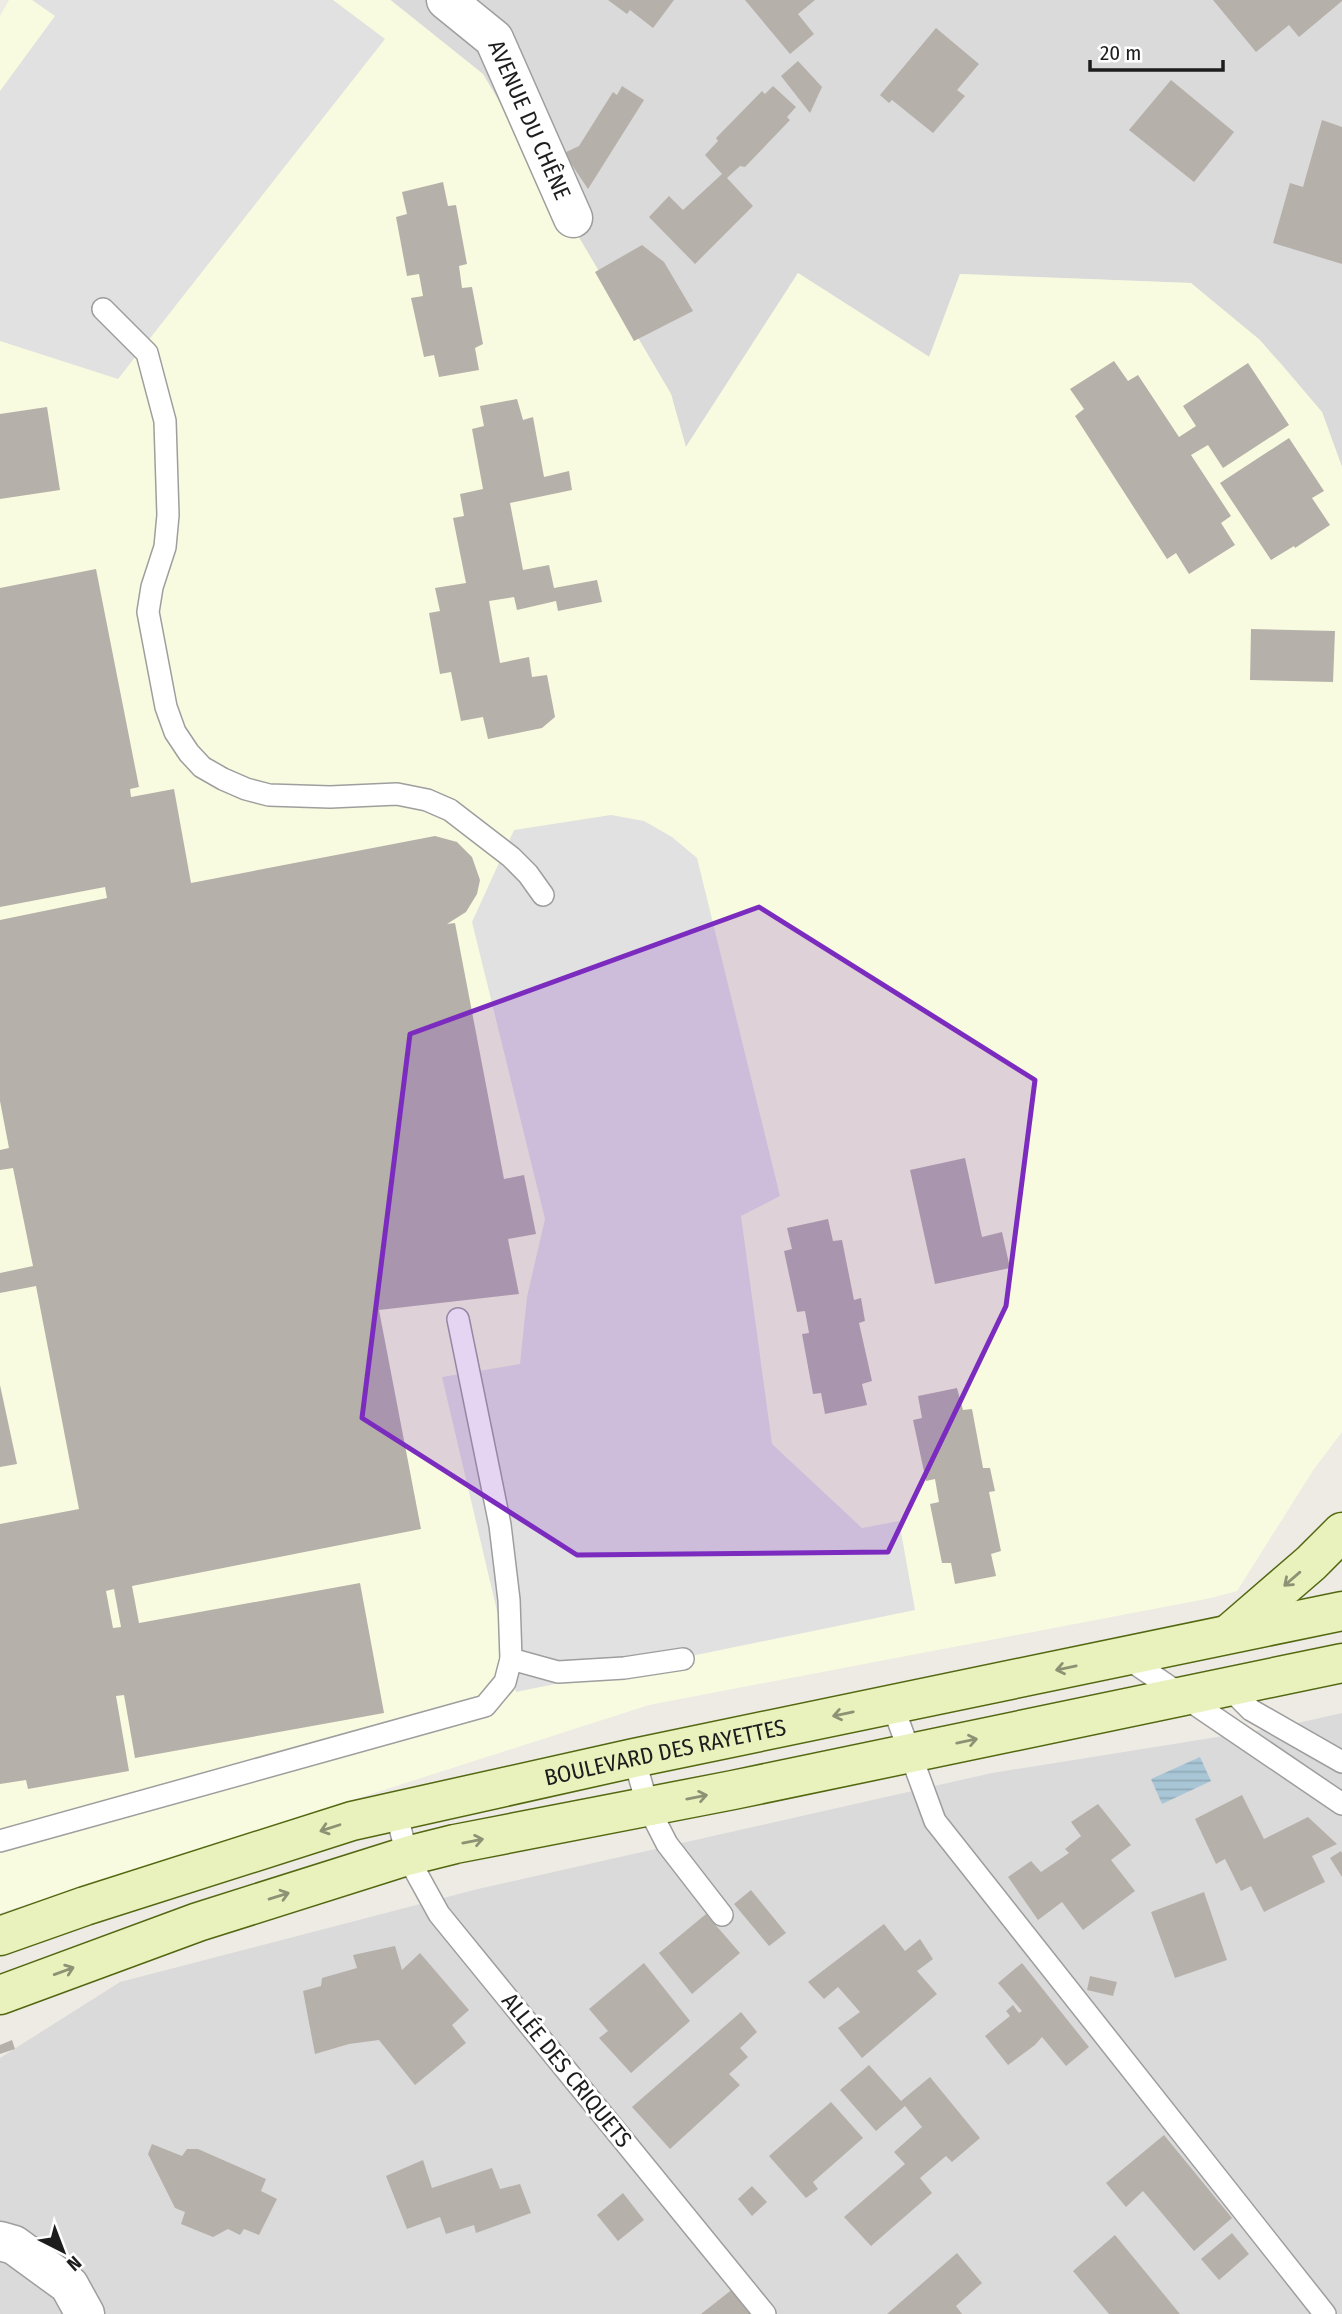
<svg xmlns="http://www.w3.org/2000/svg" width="1342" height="2314" viewBox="0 0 1342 2314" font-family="'Fira Sans Condensed',sans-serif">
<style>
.residential{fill:#dbdada}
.education{fill:#f8fbdf}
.parking{fill:#e1e1e1}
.water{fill:url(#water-rules)}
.building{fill:#b6b0aa;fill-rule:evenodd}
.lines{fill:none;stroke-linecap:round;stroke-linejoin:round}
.lane-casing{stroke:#9e9e9e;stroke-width:24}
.street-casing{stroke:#9e9e9e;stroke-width:41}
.secondary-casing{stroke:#536711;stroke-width:41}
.lane{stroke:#fff;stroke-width:21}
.street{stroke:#fff;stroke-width:38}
.secondary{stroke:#e9f2bd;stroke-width:38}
.oneway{stroke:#8d9275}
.marked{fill:#7b2cbf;fill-opacity:0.2;stroke:#7b2cbf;stroke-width:5;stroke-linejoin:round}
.labels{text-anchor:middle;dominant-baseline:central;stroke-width:6;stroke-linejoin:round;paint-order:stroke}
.street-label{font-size:23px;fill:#1d1d1d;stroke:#fff}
</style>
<defs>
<pattern id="water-rules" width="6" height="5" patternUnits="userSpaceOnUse" patternTransform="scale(1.75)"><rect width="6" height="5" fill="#a9c6d6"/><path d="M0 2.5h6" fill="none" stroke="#91aab7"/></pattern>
</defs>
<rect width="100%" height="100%" fill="#edebe4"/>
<!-- residential -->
<g class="residential">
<polygon points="391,0 1342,0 1342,467 1322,412 1279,361 1191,283 960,274 930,357 798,273 685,448 671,394 483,74"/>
<polygon points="1342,1713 1342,2314 0,2314 0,2058 120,1982 478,1889 992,1773 1280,1727"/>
</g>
<!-- education -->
<polygon class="education" points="9,0 390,0 483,74 671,394 686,447 798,273 929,357 960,274 1191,283 1260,340 1322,412 1342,467 1342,1432 1314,1469 1237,1591 1211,1598 649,1705 0,1913 0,16"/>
<!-- parking -->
<g class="parking">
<polygon points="32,0 333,0 385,39 118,379 0,341 0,91 55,16"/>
<polygon points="611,815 644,821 672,837 697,858 780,1196 741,1216 772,1444 862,1528 899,1521 915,1610 516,1692 442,1377 520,1364 527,1297 545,1219 472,922 514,830"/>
</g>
<!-- water -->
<polygon class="water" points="1200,1757 1211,1781 1162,1804 1151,1779"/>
<!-- building -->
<g class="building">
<polygon points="608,0 674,0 653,28 630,10 627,14"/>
<polygon points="745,0 815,0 798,14 814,34 790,54"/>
<polygon points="1213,0 1342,0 1342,1 1299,37 1289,25 1256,52"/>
<polygon points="936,28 979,64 957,90 965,96 933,133 892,100 889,103 880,95"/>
<polygon points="798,61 822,87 810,113 781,76"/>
<polygon points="1171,80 1234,132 1194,182 1129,130"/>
<polygon points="622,86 644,100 588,189 564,153 579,146 613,92 617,95"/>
<polygon points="773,86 796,107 787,117 790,120 745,167 740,166 727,178 753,206 695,264 649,217 669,196 683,210 722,174 705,155 718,141 716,138 762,91 765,94"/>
<polygon points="1322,120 1342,127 1342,264 1273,243 1290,183 1303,187"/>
<polygon points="443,182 448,206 456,205 467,264 459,266 462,288 472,287 483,344 475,348 479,370 439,377 434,355 424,357 411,298 423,296 419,274 407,276 396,217 407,214 402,192"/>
<polygon points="642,245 664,262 693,311 634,341 595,272"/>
<polygon points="1114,361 1128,381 1138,375 1179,437 1196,426 1183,406 1248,363 1289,425 1223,468 1208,445 1191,455 1231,516 1221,523 1235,545 1189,574 1176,553 1167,559 1075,416 1084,409 1070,389"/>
<polygon points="517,399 523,420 533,417 544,477 569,471 572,490 510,503 523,570 549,565 554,588 597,580 602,602 558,611 556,601 517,610 514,597 489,601 500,663 529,657 532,677 547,675 555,717 542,728 488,739 483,717 461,721 451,672 440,674 429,613 440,611 435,588 466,583 453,518 464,516 460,494 483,489 472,429 484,426 480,406"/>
<polygon points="47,407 60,490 0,499 0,414"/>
<polygon points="1289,438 1324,491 1312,498 1330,525 1295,548 1294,546 1271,560 1220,483"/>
<path d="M96,569L139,787L130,789L131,797L174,789L191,883L435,836L457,842L472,857L480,880L477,894L466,912L447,924L455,923L504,1179L524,1175L536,1234L508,1239L519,1294L379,1310L421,1529L132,1586L139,1623L360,1583L384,1713L135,1758L124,1695L116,1696L129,1771L28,1789L26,1780L0,1784V1524L79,1509L36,1286L0,1293V1273L33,1266L13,1168L0,1170V1150L9,1148L0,1101V920L107,898L105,887L0,907V588ZM114,1589L121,1627L113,1628L106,1591Z"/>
<polygon points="1251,629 1335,631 1333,682 1250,680"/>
<polygon points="965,1158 982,1237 1002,1232 1010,1268 935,1284 910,1170"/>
<polygon points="828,1219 833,1241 842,1240 854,1300 861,1298 865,1321 859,1323 872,1381 862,1384 867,1405 825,1414 821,1393 813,1394 802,1334 809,1333 805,1311 797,1312 784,1251 792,1249 787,1228"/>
<polygon points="0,1385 17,1464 0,1467"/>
<polygon points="957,1388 963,1410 972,1409 983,1468 990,1468 995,1491 989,1492 1001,1551 991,1554 996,1576 955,1584 951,1563 942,1563 930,1504 939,1502 935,1479 926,1481 913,1420 922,1418 918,1396"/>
<polygon points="1242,1795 1264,1839 1308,1817 1337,1844 1312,1856 1325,1882 1264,1912 1251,1886 1241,1891 1225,1859 1216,1864 1195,1819"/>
<polygon points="1098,1804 1131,1845 1111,1860 1135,1891 1083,1930 1062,1902 1038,1920 1008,1877 1031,1861 1041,1872 1069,1853 1065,1849 1081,1836 1071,1822"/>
<polygon points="1341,1851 1342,1853 1342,1877 1330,1858"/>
<polygon points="751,1890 786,1933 769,1946 734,1904"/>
<polygon points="1204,1892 1227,1960 1175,1978 1151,1912"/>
<polygon points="706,1914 740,1953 692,1994 659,1953"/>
<polygon points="884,1924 905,1951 920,1939 933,1959 917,1971 937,1994 862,2058 838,2028 860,2012 838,1987 824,1999 808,1982"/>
<polygon points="395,1946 402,1970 420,1953 469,2010 452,2025 466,2043 415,2085 379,2040 349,2044 315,2054 303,1991 321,1986 322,1978 357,1968 353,1955"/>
<polygon points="644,1963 690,2021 631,2073 599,2038 608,2031 589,2009"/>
<polygon points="1022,1963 1089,2047 1066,2066 1042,2037 1035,2045 1008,2065 985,2036 1010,2016 1006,2011 1013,2005 1019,2013 1022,2011 998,1983"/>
<polygon points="1090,1976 1117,1982 1113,1996 1087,1990"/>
<polygon points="741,2012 757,2032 740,2048 748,2057 729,2074 740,2085 670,2149 632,2107"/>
<polygon points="12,2040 15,2049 0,2054 0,2045"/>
<polygon points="869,2065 901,2101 930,2077 980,2138 952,2162 946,2156 920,2178 932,2193 871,2246 844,2217 905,2164 894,2152 922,2127 905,2106 876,2131 840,2090"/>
<polygon points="831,2102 863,2138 813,2182 818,2189 806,2198 769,2156"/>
<polygon points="1164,2135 1232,2218 1194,2251 1143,2191 1126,2207 1106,2183"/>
<polygon points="152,2144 182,2156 187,2149 198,2149 266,2179 261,2191 277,2199 259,2235 244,2229 240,2235 228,2229 213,2237 181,2224 185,2212 175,2208 148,2154"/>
<polygon points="423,2160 432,2188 492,2168 500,2189 520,2184 531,2213 476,2233 474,2225 446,2234 440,2217 407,2229 386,2176"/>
<polygon points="752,2186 767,2202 752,2216 738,2199"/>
<polygon points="623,2193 644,2220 618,2241 597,2215"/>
<polygon points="1232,2233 1249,2254 1219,2280 1201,2259"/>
<polygon points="1115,2235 1180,2314 1109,2314 1073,2271"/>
<polygon points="957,2253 982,2283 956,2306 962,2314 887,2314"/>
<polygon points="734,2288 756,2314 701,2314"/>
</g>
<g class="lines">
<defs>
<g id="lane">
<polyline points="103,309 147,353 165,421 168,515 165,547 152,587 148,612 166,707 175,732 189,753 202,767 223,779 246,789 269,795 330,797 397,794 427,800 450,810 511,857 528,874 543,895"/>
<polyline points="1124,1656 1342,1804"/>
<polyline points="511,1659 558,1672 624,1668 683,1659"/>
<polyline points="1228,1687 1251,1710 1342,1762"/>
<polyline points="892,1704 935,1821 1325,2314"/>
<polyline points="634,1758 648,1807 667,1844 722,1915"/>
<polyline points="396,1811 407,1856 439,1914 765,2314"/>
<polyline points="0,1841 485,1706 505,1682 511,1659 509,1600 500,1525 458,1319"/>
</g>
<g id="street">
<path id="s1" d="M446,0L494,39L573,218"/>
<polyline points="0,2241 14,2245 69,2285 85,2314"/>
</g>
<g id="secondary">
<polyline points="1230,1633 1311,1563 1342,1532"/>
<path id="s2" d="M0,1936L85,1906L352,1821L634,1758L1342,1611"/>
<polyline points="0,1995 198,1922 407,1856 455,1844 733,1790 1342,1663"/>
</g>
</defs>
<!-- lane casing -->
<use href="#lane" class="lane-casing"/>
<!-- street casing -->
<use href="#street" class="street-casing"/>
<!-- secondary casing -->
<use href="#secondary" class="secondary-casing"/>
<!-- lane -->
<use href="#lane" class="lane"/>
<!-- street -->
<use href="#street" class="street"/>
<!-- secondary -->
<use href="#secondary" class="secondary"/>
</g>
<!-- one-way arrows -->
<defs><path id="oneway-shaft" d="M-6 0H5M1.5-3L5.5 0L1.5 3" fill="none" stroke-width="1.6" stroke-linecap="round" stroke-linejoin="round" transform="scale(1.75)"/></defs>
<g class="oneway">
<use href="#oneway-shaft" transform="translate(1292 1579) rotate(139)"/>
<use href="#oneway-shaft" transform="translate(1066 1668) rotate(168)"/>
<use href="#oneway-shaft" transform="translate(843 1714) rotate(168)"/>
<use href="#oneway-shaft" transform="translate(967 1741) rotate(-12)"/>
<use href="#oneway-shaft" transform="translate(697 1797) rotate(-11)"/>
<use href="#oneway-shaft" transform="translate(330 1828) rotate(162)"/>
<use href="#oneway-shaft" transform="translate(473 1841) rotate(-11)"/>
<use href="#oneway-shaft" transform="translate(279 1896) rotate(-17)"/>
<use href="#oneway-shaft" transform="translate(64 1971) rotate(-20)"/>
</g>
<!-- marked area -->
<path class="marked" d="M759,907L1035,1080L1006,1306L888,1552L577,1555L362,1418L410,1034Z"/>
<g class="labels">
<!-- street labels -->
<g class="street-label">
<text stroke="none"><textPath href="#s1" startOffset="150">AVENUE DU CHÊNE</textPath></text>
<text stroke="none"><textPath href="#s2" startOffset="691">BOULEVARD DES RAYETTES</textPath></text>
<text transform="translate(567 2070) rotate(51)">ALLÉE DES CRIQUETS</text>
</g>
</g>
<!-- north arrow -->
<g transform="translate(63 2251) rotate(138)" stroke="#ffffff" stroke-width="5" paint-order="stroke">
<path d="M0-5L12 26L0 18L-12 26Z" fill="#1d1d1d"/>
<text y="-10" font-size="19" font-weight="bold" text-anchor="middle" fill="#1d1d1d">N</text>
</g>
<!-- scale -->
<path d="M1090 60v10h133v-10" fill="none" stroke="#1d1d1d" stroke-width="3.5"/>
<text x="1100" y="60" font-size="21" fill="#1d1d1d" stroke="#ffffff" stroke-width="5" paint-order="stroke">20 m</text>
</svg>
